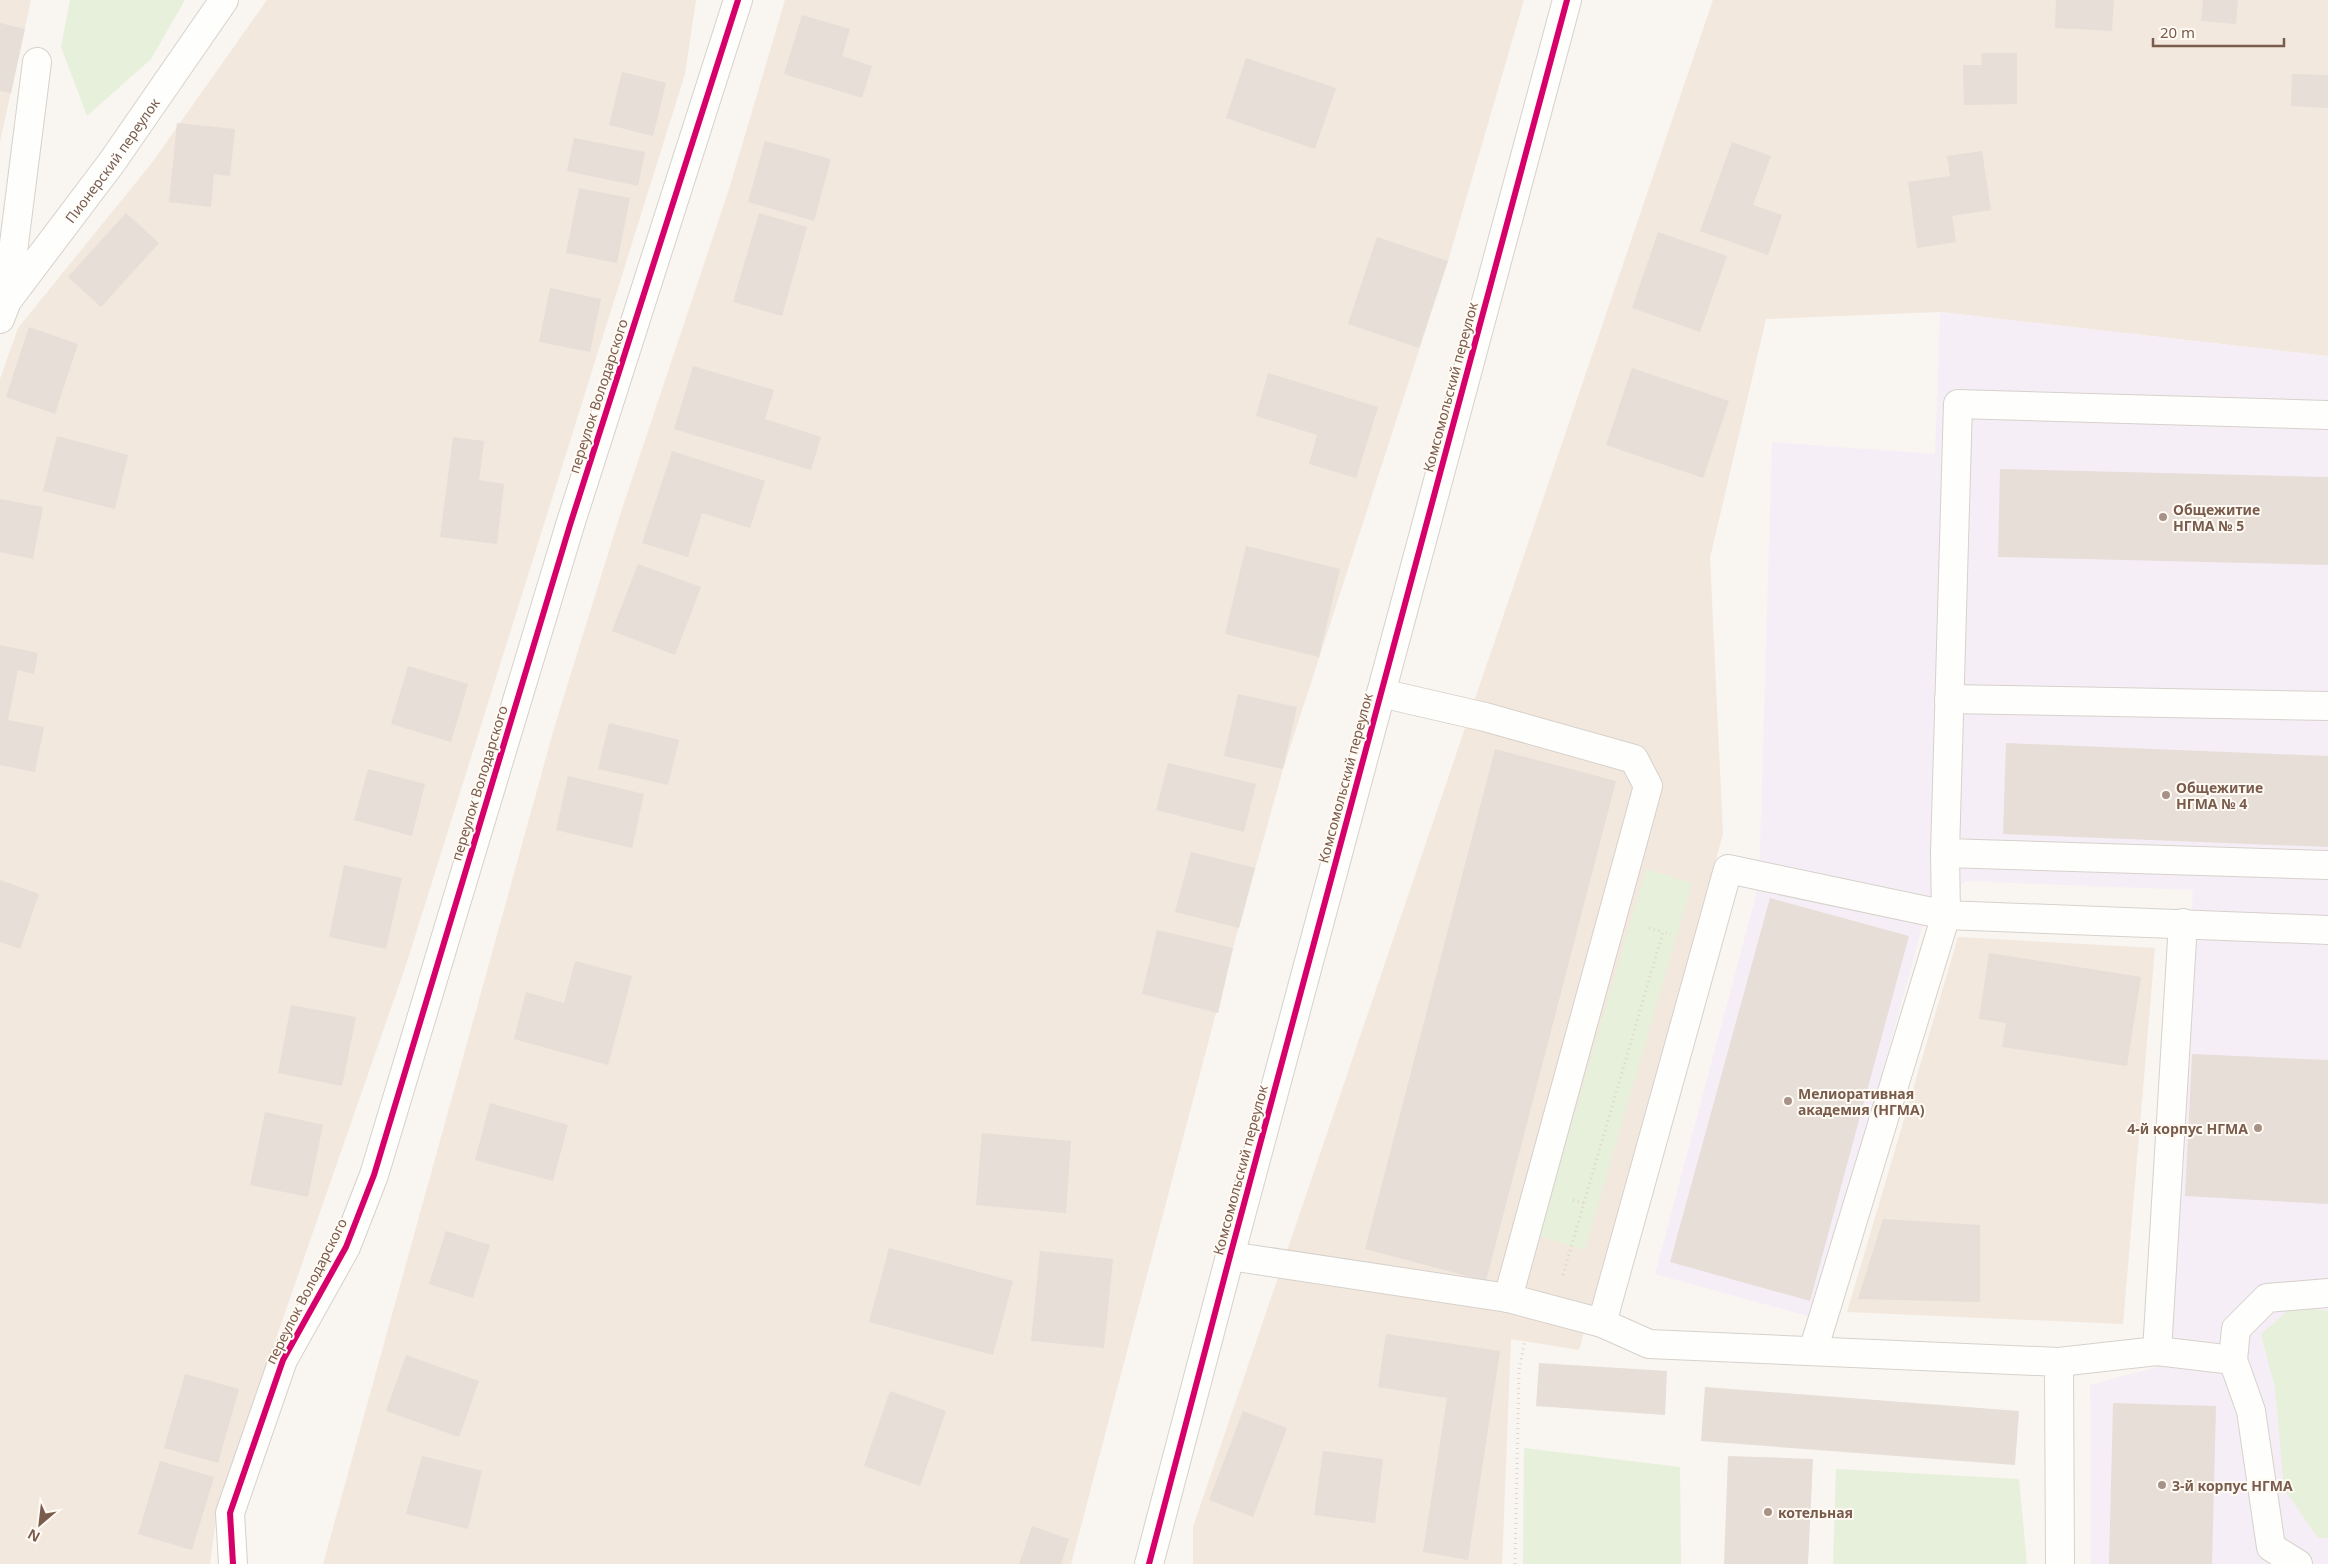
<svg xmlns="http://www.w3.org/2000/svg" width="2328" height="1564" viewBox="0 0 2328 1564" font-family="'Noto Sans',sans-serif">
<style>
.residential{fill:#f2e8de}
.education{fill:#f6eef6}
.green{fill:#e7f0db}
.building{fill:#e6ded7}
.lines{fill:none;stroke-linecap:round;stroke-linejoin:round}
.minor-casing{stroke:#d7d1cb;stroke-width:30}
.path{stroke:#dcd5d0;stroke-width:3;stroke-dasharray:1 4;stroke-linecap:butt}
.minor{stroke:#fefefd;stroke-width:28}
.cycleway-casing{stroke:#fffaf3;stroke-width:9}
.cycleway{stroke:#d6006c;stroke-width:6}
.poi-dot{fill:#a69286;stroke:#fffaf3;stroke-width:2}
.labels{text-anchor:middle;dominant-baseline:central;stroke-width:4;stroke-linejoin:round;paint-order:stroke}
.street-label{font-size:14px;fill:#7a5c4d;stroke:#fffaf3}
.poi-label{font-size:14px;font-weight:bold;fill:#7a5c4d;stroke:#fffaf3;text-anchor:start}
</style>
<rect width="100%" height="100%" fill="#f9f5f0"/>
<!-- residential -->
<g class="residential">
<polygon points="0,0 31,0 0,142"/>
<polygon points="267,0 696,0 685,74 406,965 218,1505 210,1564 0,1564 0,379 18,328 151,164"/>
<polygon points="785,0 1524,0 1448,261 1283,769 1233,948 1071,1564 323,1564 555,725 620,515 729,189"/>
<polygon points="1713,0 2328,0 2328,356 1940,312 1766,319 1710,558 1723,834 1579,1350 1511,1339 1502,1564 1193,1564 1193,1527"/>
<polygon points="1958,937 2155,948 2123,1324 1847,1312"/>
</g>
<!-- education -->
<polygon class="education" points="1940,312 2328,356 2328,1564 2091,1564 2090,1385 2167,1364 2193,890 1965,881 1922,928 1815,1318 1655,1274 1759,884 1772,442 1935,454"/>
<!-- green -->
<g class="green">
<polygon points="70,0 185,0 151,59 87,116 61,47"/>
<polygon points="1646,869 1692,883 1585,1250 1539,1236"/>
<polygon points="2293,1306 2328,1311 2328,1538 2318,1538 2284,1489 2275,1388 2261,1334"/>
<polygon points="1524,1448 1680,1467 1681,1564 1523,1564"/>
<polygon points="1836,1469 2019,1479 2027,1564 1833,1564"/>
</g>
<!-- building -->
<g class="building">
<polygon points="2056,0 2114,0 2112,31 2055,28"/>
<polygon points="2203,0 2238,0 2236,24 2201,21"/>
<polygon points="802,15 850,29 842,56 872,66 862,98 784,74"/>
<polygon points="0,23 25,29 11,93 0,91"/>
<polygon points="1981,53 2017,53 2017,104 1964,105 1963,65 1982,65"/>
<polygon points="1246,58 1336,88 1315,149 1226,118"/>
<polygon points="622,72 666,83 653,136 609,125"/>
<polygon points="2292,74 2328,75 2328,108 2291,106"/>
<polygon points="177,123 235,129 230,176 214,174 211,207 169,202"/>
<polygon points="574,138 645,152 638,186 567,171"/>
<polygon points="765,141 831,159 814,221 748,202"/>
<polygon points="1732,142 1771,156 1753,205 1782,215 1768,255 1700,231"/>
<polygon points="1982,151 1991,210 1952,216 1956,242 1917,248 1908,182 1950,176 1947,156"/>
<polygon points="579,188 630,198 617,263 566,253"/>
<polygon points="126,213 159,243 101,307 68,277"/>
<polygon points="759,213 807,227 782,316 733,302"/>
<polygon points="1658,232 1727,256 1700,332 1632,308"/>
<polygon points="1377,237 1448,261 1419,348 1348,324"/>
<polygon points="550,288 601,299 590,352 539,342"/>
<polygon points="29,327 78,344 55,414 6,397"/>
<polygon points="693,366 774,390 765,419 821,437 811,470 674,429"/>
<polygon points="1632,368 1729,401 1703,478 1606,445"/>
<polygon points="1268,373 1378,407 1356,478 1309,464 1317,435 1256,416"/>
<polygon points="57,436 128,455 115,509 43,491"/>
<polygon points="453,437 484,441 479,480 504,484 497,544 440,537"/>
<polygon points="672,451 765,481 750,528 702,513 688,557 642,543"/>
<polygon points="2000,469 2328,477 2328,565 1998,557"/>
<polygon points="0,499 43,507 33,559 0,552"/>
<polygon points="1246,546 1340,569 1319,657 1225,634"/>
<polygon points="638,564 701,587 675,655 612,631"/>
<polygon points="0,645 38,653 34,674 18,670 8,720 44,727 35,772 0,765"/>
<polygon points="408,666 468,684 451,742 391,724"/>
<polygon points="1238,694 1297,707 1283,769 1224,756"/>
<polygon points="609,723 679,740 668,785 598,769"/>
<polygon points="2006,743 2328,756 2328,847 2003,834"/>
<polygon points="1495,749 1616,781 1486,1281 1365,1249"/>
<polygon points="1168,763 1256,784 1244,832 1156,810"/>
<polygon points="368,769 425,784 412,836 354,820"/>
<polygon points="568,776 644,794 632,848 556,830"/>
<polygon points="1191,852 1255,868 1239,928 1175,912"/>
<polygon points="344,865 402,878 386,949 329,937"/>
<polygon points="0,880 39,894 20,949 0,942"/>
<polygon points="1770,898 1909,936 1810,1301 1670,1262"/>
<polygon points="1157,930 1233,948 1218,1013 1142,994"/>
<polygon points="1989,953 2141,977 2127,1066 2002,1047 2006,1023 1979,1019"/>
<polygon points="575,961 632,976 608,1065 514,1039 526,992 564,1003"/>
<polygon points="291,1005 356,1017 342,1086 278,1073"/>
<polygon points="2192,1054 2328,1060 2328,1204 2185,1196"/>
<polygon points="490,1103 568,1125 553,1181 475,1160"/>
<polygon points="265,1112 323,1125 308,1197 250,1185"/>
<polygon points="982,1133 1071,1141 1066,1213 976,1205"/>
<polygon points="1883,1219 1980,1225 1980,1302 1858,1299"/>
<polygon points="446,1231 490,1245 473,1298 429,1284"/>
<polygon points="889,1248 1013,1281 993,1355 869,1322"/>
<polygon points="1040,1251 1113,1259 1104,1348 1031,1341"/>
<polygon points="1386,1334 1500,1351 1468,1560 1423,1552 1447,1398 1378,1387"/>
<polygon points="406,1355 479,1381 459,1437 386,1411"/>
<polygon points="1539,1363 1667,1371 1665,1415 1536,1406"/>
<polygon points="185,1374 239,1389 218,1463 164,1448"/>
<polygon points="1705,1387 2019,1411 2015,1465 1701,1441"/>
<polygon points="890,1391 946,1411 920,1486 864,1466"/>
<polygon points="2113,1403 2216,1406 2212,1564 2109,1564"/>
<polygon points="1243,1411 1287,1428 1253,1517 1209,1500"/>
<polygon points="1323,1451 1383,1459 1375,1523 1314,1515"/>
<polygon points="422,1456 482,1471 468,1529 406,1514"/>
<polygon points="1728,1456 1813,1459 1808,1564 1724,1564"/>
<polygon points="160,1461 214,1477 192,1550 138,1534"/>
<polygon points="1032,1526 1069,1539 1061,1564 1019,1564"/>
</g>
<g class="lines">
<defs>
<g id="minor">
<polyline points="7,299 37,62"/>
<path id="s1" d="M0,319L7,301L112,162L224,0"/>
<polyline points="2328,415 1958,404 1945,853 1946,915 2328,930"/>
<polyline points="1381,693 1485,717 1634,759 1648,786 1508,1298"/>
<polyline points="1949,699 2328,706"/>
<polyline points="1945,853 2328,865"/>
<polyline points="1230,1256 1508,1298 1602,1323 1649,1344 2059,1362 2060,1564"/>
<polyline points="1602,1323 1728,869 1946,915 1813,1351"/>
<polyline points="2157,1351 2233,1360"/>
<polyline points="2059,1362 2157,1351 2183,923"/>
<polyline points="233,1564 230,1513 283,1360 346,1247 374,1175 570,525 738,0"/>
<polyline points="1149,1564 1230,1256 1567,0"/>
<polyline points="2298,1564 2271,1547 2251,1411 2233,1360 2236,1329 2267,1298 2328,1293"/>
</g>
</defs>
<!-- minor casing -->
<use href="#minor" class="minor-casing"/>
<!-- path -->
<g class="path">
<polyline points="1649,928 1663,932"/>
<polyline points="1573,1200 1585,1203"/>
<polyline points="1563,1275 1663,932 1671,934"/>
<polyline points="1515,1564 1519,1370 1525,1340"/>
</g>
<!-- minor -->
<use href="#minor" class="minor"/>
<defs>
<g id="cycleway">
<polyline points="233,1564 230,1513 283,1360 346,1247 374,1175 570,525 738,0"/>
<polyline points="1149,1564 1230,1256 1567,0"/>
</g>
</defs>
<!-- cycleway casing -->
<use href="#cycleway" class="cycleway-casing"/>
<!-- cycleway -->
<use href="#cycleway" class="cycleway"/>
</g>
<!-- markers -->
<g class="poi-dot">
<circle cx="2163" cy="517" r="5"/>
<circle cx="2166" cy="795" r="5"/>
<circle cx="1788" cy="1101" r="5"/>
<circle cx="2258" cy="1128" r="5"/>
<circle cx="2162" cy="1485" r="5"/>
<circle cx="1768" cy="1512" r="5"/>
</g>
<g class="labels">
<!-- street labels -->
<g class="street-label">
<text stroke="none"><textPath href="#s1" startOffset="195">Пионерский переулок</textPath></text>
<text transform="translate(1450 387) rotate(-75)">Комсомольский переулок</text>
<text transform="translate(598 396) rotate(-72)">переулок Володарского</text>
<text transform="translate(1345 778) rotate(-75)">Комсомольский переулок</text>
<text transform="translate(479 783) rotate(-73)">переулок Володарского</text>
<text transform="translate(1240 1170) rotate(-75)">Комсомольский переулок</text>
<text transform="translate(306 1291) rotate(-63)">переулок Володарского</text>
</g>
<!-- poi labels -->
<g class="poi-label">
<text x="2173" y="509">Общежитие<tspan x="2173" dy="16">НГМА № 5</tspan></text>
<text x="2176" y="787">Общежитие<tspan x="2176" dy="16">НГМА № 4</tspan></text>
<text x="1798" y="1093">Мелиоративная<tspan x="1798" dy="16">академия (НГМА)</tspan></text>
<text x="2248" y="1128" text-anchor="end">4-й корпус НГМА</text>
<text x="2172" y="1485">3-й корпус НГМА</text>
<text x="1778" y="1512">котельная</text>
</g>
</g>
<!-- north arrow -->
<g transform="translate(40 1524) rotate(208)" stroke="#fffaf3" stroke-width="4" paint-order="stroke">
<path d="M0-4L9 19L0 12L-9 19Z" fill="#7a5c4d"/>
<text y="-8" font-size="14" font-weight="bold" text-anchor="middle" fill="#7a5c4d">N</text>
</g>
<!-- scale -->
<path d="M2153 38v8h131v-8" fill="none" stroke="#7a5c4d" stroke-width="2.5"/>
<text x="2160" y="38" font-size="15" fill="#7a5c4d" stroke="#fffaf3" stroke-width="4" paint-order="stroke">20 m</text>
</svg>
